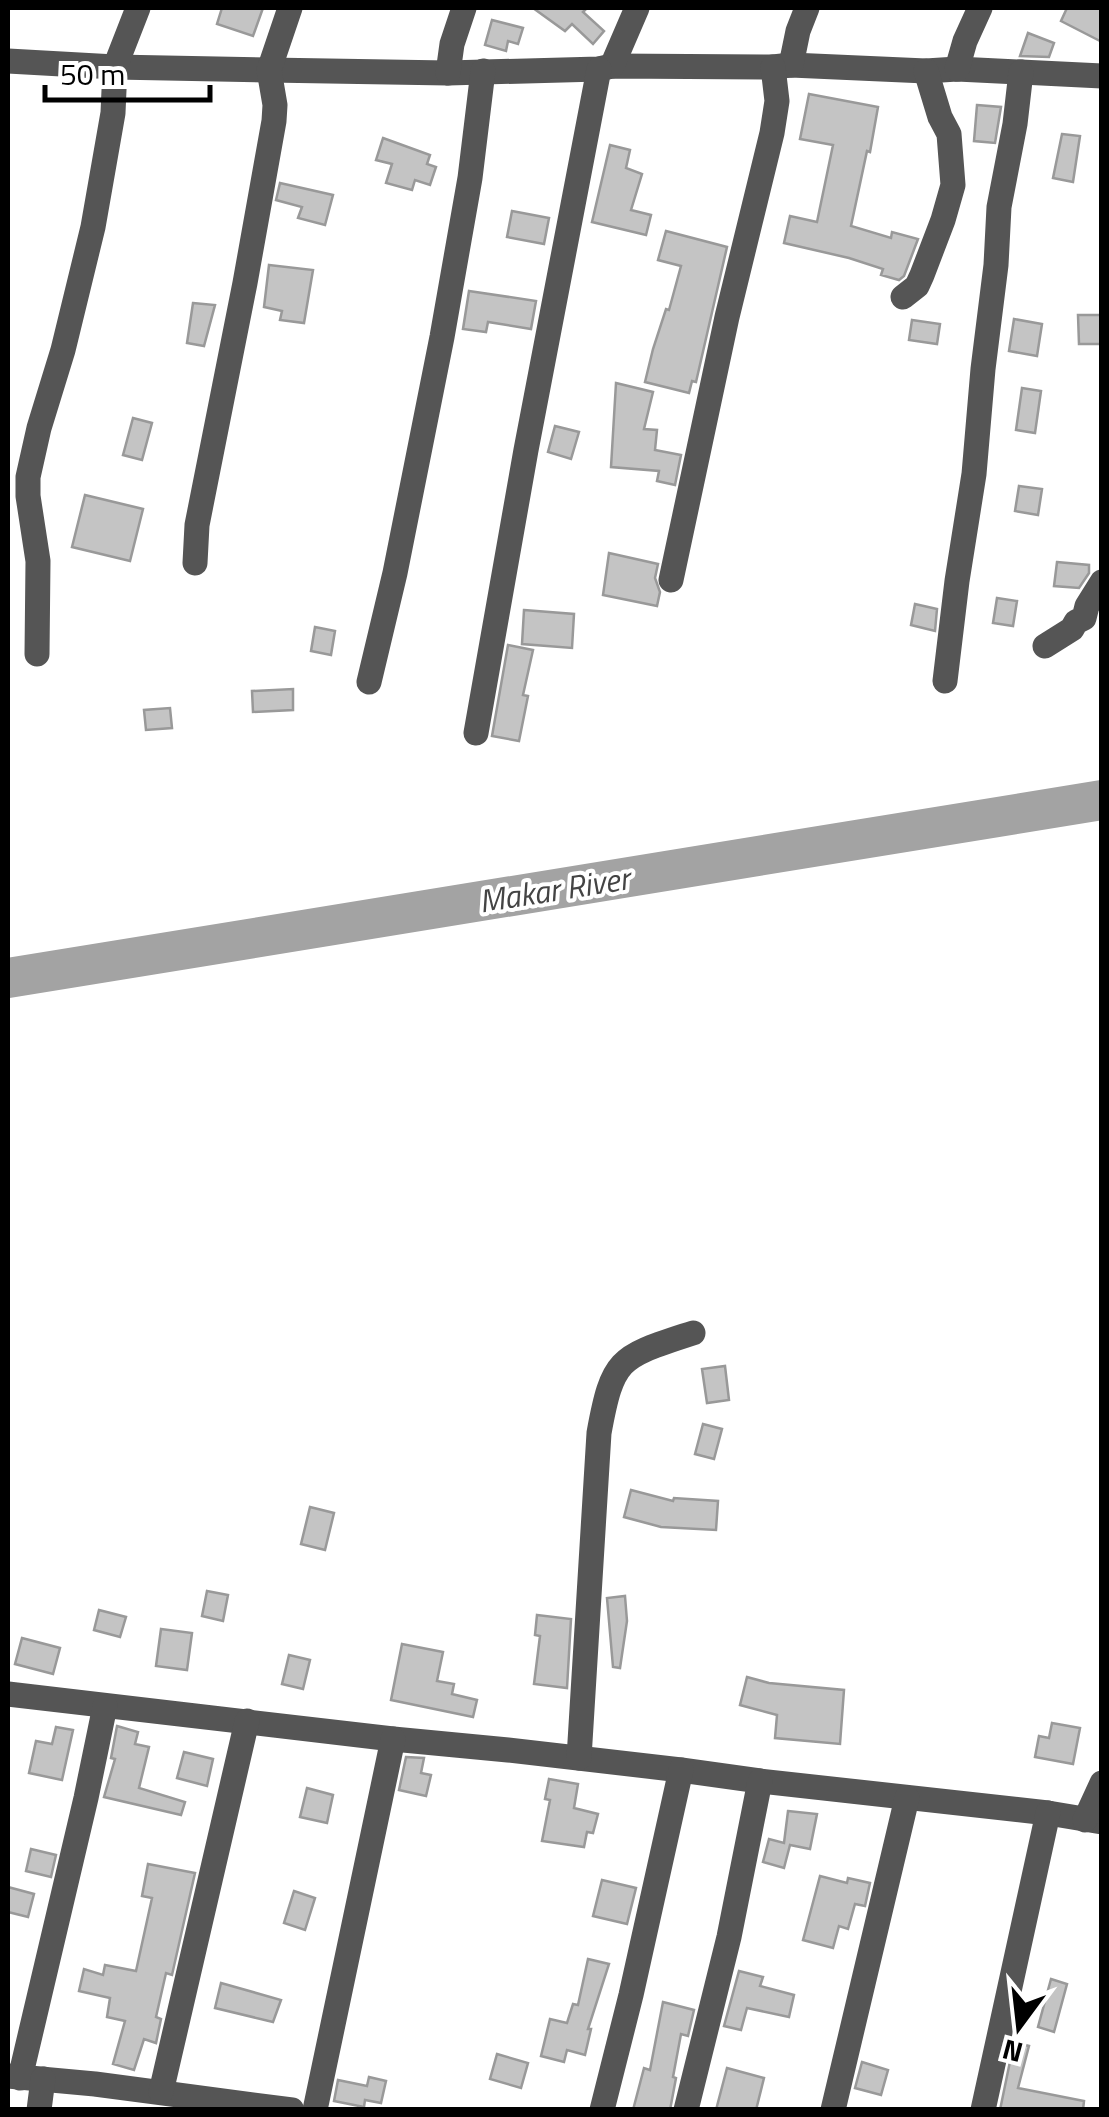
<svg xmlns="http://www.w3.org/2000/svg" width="1109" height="2117" viewBox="0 0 1109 2117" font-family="'Titillium Web',sans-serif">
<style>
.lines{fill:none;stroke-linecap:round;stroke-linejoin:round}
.river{stroke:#a3a3a3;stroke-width:40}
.building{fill:#c4c4c4;stroke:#999;stroke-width:2.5}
.minor{stroke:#555;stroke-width:25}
.labels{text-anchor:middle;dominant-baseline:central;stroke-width:8;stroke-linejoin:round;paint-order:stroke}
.water-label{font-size:32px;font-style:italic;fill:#444;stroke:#fff}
</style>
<rect width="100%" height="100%" fill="#fff"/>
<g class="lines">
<!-- river -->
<polyline class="river" points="8,978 1102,800"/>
</g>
<!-- building -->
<g class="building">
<polygon points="222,8 263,8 253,36 217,24"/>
<polygon points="533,8 587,8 583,12 604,31 593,44 572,24 565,31"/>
<polygon points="1067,8 1102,8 1102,42 1061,21"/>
<polygon points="492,20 523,28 518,44 508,41 506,51 485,45"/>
<polygon points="1028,33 1054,43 1049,57 1020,56"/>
<polygon points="809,94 878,107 870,152 867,151 851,226 891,238 892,232 918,239 904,276 899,280 881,275 883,269 849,258 784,243 790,216 817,222 833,145 800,139"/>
<polygon points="977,105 1001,107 995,143 974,141"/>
<polygon points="1062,134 1080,136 1073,182 1053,178"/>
<polygon points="383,138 430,155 427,164 436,167 430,185 415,180 412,190 386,183 392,164 376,160"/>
<polygon points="610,145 630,150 626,168 642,174 631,210 651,215 646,235 592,222"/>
<polygon points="280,183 333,195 325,225 298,218 302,207 276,200"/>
<polygon points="512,211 549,218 544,244 507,237"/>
<polygon points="666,231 727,247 696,382 692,381 689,393 645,382 653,349 666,309 669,310 681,266 658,260"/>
<polygon points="269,265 313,270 304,323 280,320 282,311 264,307"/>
<polygon points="469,291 536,301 531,329 488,322 486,332 463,329"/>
<polygon points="193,303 215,305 204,346 187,343"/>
<polygon points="1078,315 1102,315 1102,344 1079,344"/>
<polygon points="1014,319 1042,324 1037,356 1009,351"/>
<polygon points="912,320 940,324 937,344 909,340"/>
<polygon points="616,383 653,392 644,429 657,430 655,450 681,455 675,485 657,481 659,471 611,467"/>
<polygon points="1022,388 1041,391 1035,433 1016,430"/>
<polygon points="133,418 152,423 142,460 123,455"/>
<polygon points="555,426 579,432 571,459 548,452"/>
<polygon points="1019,486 1042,489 1038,515 1015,511"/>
<polygon points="85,495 143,509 130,561 72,547"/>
<polygon points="609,553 658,564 655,578 660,592 657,606 603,595"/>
<polygon points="1057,562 1089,565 1089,573 1079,588 1054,586"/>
<polygon points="997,598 1017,601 1013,626 993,623"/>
<polygon points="915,604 937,609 935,631 911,625"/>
<polygon points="524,610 574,614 572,648 522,644"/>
<polygon points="315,627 335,631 331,655 311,651"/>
<polygon points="508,645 533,650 523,695 528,696 519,741 492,736"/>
<polygon points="293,689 293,710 253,712 252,691"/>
<polygon points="170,708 172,728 146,730 144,710"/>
<polygon points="725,1366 729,1400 707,1403 702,1369"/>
<polygon points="703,1424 722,1429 714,1459 695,1454"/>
<polygon points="631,1490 673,1501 674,1498 718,1501 716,1530 661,1527 624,1517"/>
<polygon points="310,1507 334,1513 325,1550 301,1544"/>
<polygon points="207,1591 228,1595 223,1621 202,1616"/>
<polygon points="625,1596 627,1621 620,1668 613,1667 607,1598"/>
<polygon points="99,1610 126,1617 120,1637 94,1630"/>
<polygon points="537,1615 571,1619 567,1688 534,1684 540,1636 535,1635"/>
<polygon points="161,1629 192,1633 187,1670 156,1666"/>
<polygon points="22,1638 60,1648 53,1674 15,1664"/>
<polygon points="402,1644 443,1652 437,1681 454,1684 452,1694 477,1700 473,1717 391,1700"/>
<polygon points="289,1655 310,1660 303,1689 282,1684"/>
<polygon points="747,1677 769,1683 844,1690 840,1744 775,1738 777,1715 740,1705"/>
<polygon points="1052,1723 1080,1728 1073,1764 1035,1757 1039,1736 1049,1738"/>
<polygon points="117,1726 138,1732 135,1744 149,1747 139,1788 185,1802 181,1815 104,1797 115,1759 111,1758"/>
<polygon points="56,1727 73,1730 62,1780 29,1773 36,1741 52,1744"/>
<polygon points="184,1752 213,1759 207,1786 177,1778"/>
<polygon points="406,1757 424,1758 421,1773 431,1775 426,1796 399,1790"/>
<polygon points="549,1779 578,1784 574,1808 598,1814 593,1833 587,1832 584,1847 542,1841 550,1800 545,1799"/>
<polygon points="307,1788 333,1795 327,1823 300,1817"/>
<polygon points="788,1811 817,1814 810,1849 790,1845 784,1868 763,1862 769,1839 784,1843"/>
<polygon points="31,1849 56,1855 51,1877 26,1871"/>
<polygon points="148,1864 195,1873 172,1975 166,1973 156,2017 161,2019 156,2043 144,2039 134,2070 113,2064 125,2021 107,2017 110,1998 79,1991 84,1969 103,1975 105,1965 136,1971 152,1898 142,1896"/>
<polygon points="820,1876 847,1883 848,1878 870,1883 865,1906 855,1904 848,1929 839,1926 833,1948 803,1940"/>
<polygon points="602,1880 636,1888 627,1924 593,1916"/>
<polygon points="8,1887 34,1894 28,1917 8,1912"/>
<polygon points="294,1891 315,1898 305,1930 284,1923"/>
<polygon points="588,1959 609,1964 588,2029 591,2029 585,2055 567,2050 564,2062 541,2056 550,2019 567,2023 573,2004 578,2005"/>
<polygon points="739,1971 763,1977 760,1986 794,1995 789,2017 747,2008 741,2030 724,2026"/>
<polygon points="1051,1979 1067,1984 1054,2032 1038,2027"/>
<polygon points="221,1983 281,2000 273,2022 215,2008"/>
<polygon points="663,2002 694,2010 688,2036 681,2034 673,2077 676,2078 670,2110 633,2110 644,2068 650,2070"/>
<polygon points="1014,2042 1029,2046 1018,2088 1084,2101 1083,2110 1000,2110"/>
<polygon points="497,2054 528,2063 521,2088 490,2079"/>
<polygon points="862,2062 888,2070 881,2095 855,2088"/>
<polygon points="727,2068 764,2078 756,2110 716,2110"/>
<polygon points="369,2077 386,2081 381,2103 365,2100 364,2107 334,2101 338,2080 367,2086"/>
</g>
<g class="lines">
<!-- minor -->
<g class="minor">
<polyline points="8,61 115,67 269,70 448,73 599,69 612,66 773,67 791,65 926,71 957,69 1102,76"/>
<polyline points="791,65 798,31 807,8"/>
<polyline points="612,66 637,8"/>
<polyline points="957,69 965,41 980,8"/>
<polyline points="448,73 452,44 464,8"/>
<polyline points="903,297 917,286 922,275 943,220 953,185 949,134 940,117 926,71"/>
<polyline points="195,563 197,525 245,283 274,121 275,105 269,70 290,8"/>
<polyline points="671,580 727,317 772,133 777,101 773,67"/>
<polyline points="1045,646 1072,629 1076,622 1084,618 1087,606 1102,582"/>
<polyline points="37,654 38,561 28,496 28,477 39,428 63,350 93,227 113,113 115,67 138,8"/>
<polyline points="945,681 957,581 974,474 983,369 996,265 999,207 1015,124 1021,72"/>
<polyline points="369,682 395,573 442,337 470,178 483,71"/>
<polyline points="476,733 526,450 599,69"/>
<polyline points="8,1694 393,1739 508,1750 681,1770 760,1781 1048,1813 1102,1822"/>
<path d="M579,1758L599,1433C613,1356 620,1357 693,1333"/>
<polyline points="1085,1820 1102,1783"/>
<polyline points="8,2076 95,2084 292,2110"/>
<polyline points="20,2078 86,1798 105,1706"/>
<polyline points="161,2092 247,1721"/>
<polyline points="39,2110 43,2079"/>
<polyline points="315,2110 393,1739"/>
<polyline points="602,2110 631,1995 681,1770"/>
<polyline points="686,2110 729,1937 760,1781"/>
<polyline points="833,2110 907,1798"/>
<polyline points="983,2110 1048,1813"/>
</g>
</g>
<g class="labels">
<!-- water labels -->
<g class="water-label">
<text transform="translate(554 889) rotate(-9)">Makar River</text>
</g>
</g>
<!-- border -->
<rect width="1109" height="2117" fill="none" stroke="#000000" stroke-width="20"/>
<!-- north arrow -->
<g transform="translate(1019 2027) rotate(195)" stroke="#ffffff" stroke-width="8" paint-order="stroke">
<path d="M0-8L18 38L0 25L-18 38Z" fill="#000000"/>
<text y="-15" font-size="28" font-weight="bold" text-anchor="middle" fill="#000000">N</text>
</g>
<!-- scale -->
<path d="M45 85v15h165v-15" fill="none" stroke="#000000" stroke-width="5"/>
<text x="60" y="85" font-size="30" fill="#000000" stroke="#ffffff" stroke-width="8" paint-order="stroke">50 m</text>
</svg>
